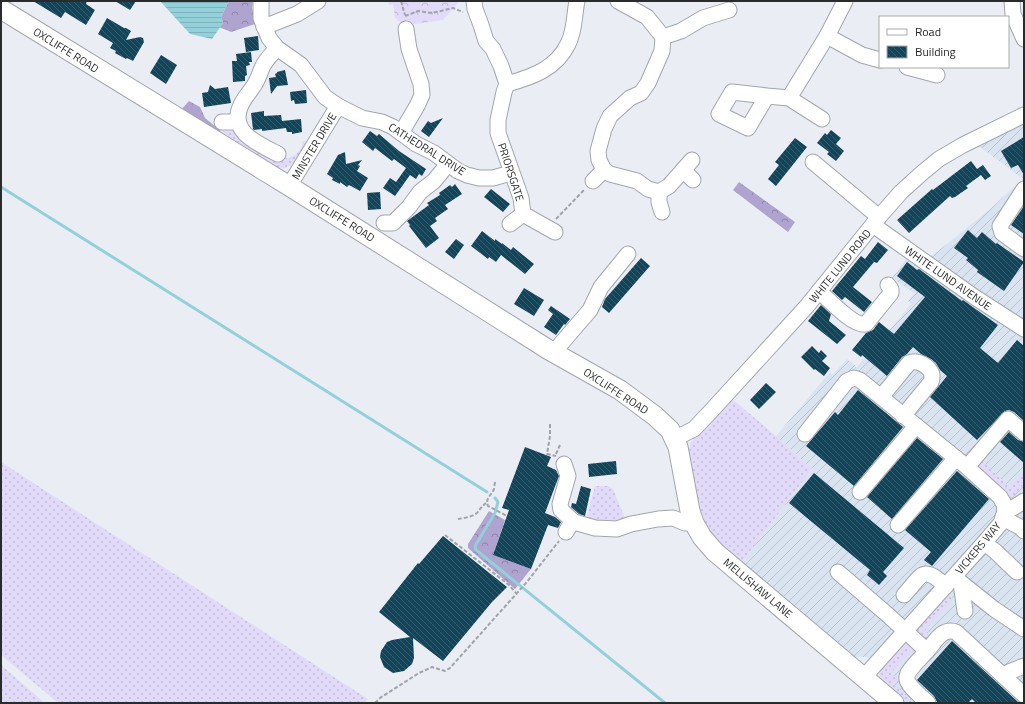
<svg xmlns="http://www.w3.org/2000/svg" width="1025" height="704" viewBox="0 0 1025 704" font-family="'Titillium Web',sans-serif">
<style>
.industrial{fill:url(#industrial-furrows)}
.grass{fill:url(#grass-dots)}
.forest{fill:url(#forest-crowns)}
.park{fill:url(#park-crowns)}
.water{fill:url(#water-rules)}
.lines{fill:none;stroke-linecap:round;stroke-linejoin:round}
.stream{stroke:#93d0da;stroke-width:3}
.building{fill:url(#building-back-hatch)}
.minor-casing{stroke:#a2a6ac;stroke-width:17}
.major-casing{stroke:#a2a6ac;stroke-width:21}
.path{stroke:#a0a4a8;stroke-width:2;stroke-dasharray:4 2;stroke-linecap:butt}
.minor{stroke:#fff;stroke-width:15}
.major{stroke:#fff;stroke-width:19}
.labels{text-anchor:middle;dominant-baseline:central;stroke-width:4;stroke-linejoin:round;paint-order:stroke}
.street-label{font-size:11px;fill:#292b2d;stroke:#fff}
</style>
<defs>
<pattern id="industrial-furrows" width="10" height="10" patternUnits="userSpaceOnUse"><rect width="10" height="10" fill="#dae4f0"/><path d="M-1 1l2-2M0 10L10 0M9 11l2-2" fill="none" stroke="#bbc4ce"/></pattern>
<pattern id="grass-dots" width="8" height="8" patternUnits="userSpaceOnUse"><rect width="8" height="8" fill="#e2daf9"/><path d="M2 2h.1M6 6h.1" fill="none" stroke="#c2bbd6" stroke-width="1.8" stroke-linecap="round"/></pattern>
<pattern id="forest-crowns" width="20" height="18" patternUnits="userSpaceOnUse"><rect width="20" height="18" fill="#afa3cf"/><path d="M2 6a3 3 0 1 1 6 0M12 15a3 3 0 1 1 6 0" fill="none" stroke="#8e85a8"/></pattern>
<pattern id="park-crowns" width="20" height="18" patternUnits="userSpaceOnUse"><rect width="20" height="18" fill="#e2daf9"/><path d="M2 6a3 3 0 1 1 6 0M12 15a3 3 0 1 1 6 0" fill="none" stroke="#c2bbd6"/></pattern>
<pattern id="water-rules" width="6" height="5" patternUnits="userSpaceOnUse"><rect width="6" height="5" fill="#93d0da"/><path d="M0 2.5h6" fill="none" stroke="#7fb3bb"/></pattern>
<pattern id="building-back-hatch" width="6" height="6" patternUnits="userSpaceOnUse"><rect width="6" height="6" fill="#12445a"/><path d="M-1 5l2 2M0 0l6 6M5-1l2 2" fill="none" stroke="#355d6e"/></pattern>
</defs>
<rect width="100%" height="100%" fill="#eaeef4"/>
<!-- industrial -->
<polygon class="industrial" points="1024,120 1024,703 903,703 879,677 880,671 867,657 855,657 742,562 812,469 776,436 830,372 833,374 847,359 857,367 870,351 871,352 911,304 908,301 914,293 892,278 906,259 878,237 929,258 989,210 1023,179 976,144"/>
<!-- grass -->
<g class="grass">
<path d="M221,131H234L278,159C290,159 301,155 303,141H307C299,154 294,171 277,168L217,133Z"/>
<polygon points="731,398 776,436 812,469 742,562 720,544 706,528 700,518 688,452 691,442"/>
<polygon points="981,460 1010,487 1024,472 1024,484 1010,500 978,469"/>
<polygon points="1,462 368,699 364,703 58,703 1,655"/>
<polygon points="595,486 608,486 613,489 625,518 610,522 586,519"/>
<polygon points="945,597 949,597 954,598 925,631 931,638 926,640 918,633 916,628"/>
<path d="M907,643L914,646L917,652L916,656L910,652L891,673L899,680L895,685L913,703H903L885,686L879,677C881,663 893,647 907,643Z"/>
<polygon points="1,665 45,703 1,703"/>
</g>
<!-- forest -->
<g class="forest">
<polygon points="229,1 253,1 252,7 255,24 231,32 219,27 223,23 221,17"/>
<polygon points="189,101 200,107 205,118 221,131 217,133 180,111"/>
<polygon points="739,182 795,222 788,232 733,190"/>
<polygon points="489,511 505,520 493,555 531,569 515,589 468,548 468,544"/>
</g>
<!-- park -->
<polygon class="park" points="388,1 460,1 443,20 401,26 401,23 395,18 393,4 389,5"/>
<!-- water -->
<polygon class="water" points="160,1 229,1 221,17 223,23 212,39 190,34"/>
<g class="lines">
<!-- stream -->
<g class="stream">
<polyline points="1,187 487,492"/>
<polyline points="495,498 498,502 495,513 475,546 476,550 665,703"/>
</g>
</g>
<!-- building -->
<g class="building">
<polygon points="33,1 87,1 86,4 95,10 86,25 65,12 61,18"/>
<polygon points="115,1 136,1 130,10"/>
<polygon points="107,18 124,28 126,28 131,31 126,40 140,37 143,38 144,42 133,61 127,58 126,59 115,53 116,51 110,48 113,43 98,34"/>
<polygon points="258,36 259,50 246,52 244,38"/>
<polygon points="251,52 252,62 249,62 250,65 246,66 247,75 245,76 245,81 233,82 232,61 237,61 236,54"/>
<polygon points="161,55 177,65 166,84 150,73"/>
<polygon points="285,70 288,85 277,86 271,94 269,78 276,77 275,74 277,73 277,72"/>
<polygon points="210,85 215,89 228,87 231,103 204,107 202,93 208,92"/>
<polygon points="306,90 307,103 295,104 294,100 291,101 290,92"/>
<polygon points="264,111 264,116 281,115 282,121 301,119 302,132 292,134 292,132 287,132 286,128 262,131 262,129 254,130 253,129 251,113"/>
<polygon points="443,118 429,137 421,131 428,121 431,123"/>
<polygon points="831,130 841,138 836,144 844,151 836,161 827,154 829,152 817,143 825,133 827,135"/>
<polygon points="370,131 377,136 379,134 399,151 426,169 422,176 419,174 416,179 410,175 395,196 383,188 390,178 396,182 406,168 394,159 392,161 375,148 373,151 362,142"/>
<polygon points="1024,137 1024,175 1018,165 1011,168 1001,151"/>
<polygon points="795,138 807,147 776,186 768,179 779,165 775,162"/>
<polygon points="345,152 346,164 362,160 358,165 360,166 357,171 368,178 360,191 349,185 347,187 340,182 340,184 332,180 333,178 327,174 338,155"/>
<polygon points="971,161 977,169 983,165 991,176 985,180 981,175 966,186 968,188 955,197 952,198 950,196 909,233 897,220 932,189 933,190"/>
<polygon points="455,184 462,194 445,205 448,209 435,218 437,221 430,226 439,238 426,248 409,226 410,225 407,221 429,205 427,203 440,195 439,193 450,185 452,187"/>
<polygon points="491,189 510,204 503,212 484,197"/>
<polygon points="380,192 381,209 368,210 367,193"/>
<polygon points="1024,206 1024,234 1011,225"/>
<polygon points="968,230 977,238 982,232 996,244 997,243 1024,262 1004,291 977,272 978,270 966,260 968,258 954,248"/>
<polygon points="482,231 495,241 495,239 502,244 502,243 511,250 513,247 534,264 525,274 501,255 496,262 489,257 488,259 471,246"/>
<polygon points="456,239 464,245 454,259 445,252"/>
<polygon points="878,242 888,250 877,263 874,262 853,287 872,302 864,312 845,297 842,300 832,291 861,256 865,259"/>
<polygon points="641,258 650,266 609,313 602,307 605,299"/>
<polygon points="907,262 917,270 919,269 962,301 963,300 998,325 980,348 998,363 1017,340 1024,346 1024,421 1014,412 1009,410 1005,411 977,440 930,397 947,376 940,370 936,363 931,359 921,354 913,347 907,354 902,357 887,376 862,355 861,357 852,350 866,333 873,330 879,322 894,334 925,297 897,276"/>
<polygon points="524,288 544,300 534,316 514,304"/>
<polygon points="821,305 831,314 829,321 846,335 837,344 808,321"/>
<polygon points="551,306 570,319 565,325 564,324 556,335 544,327 553,314 548,310"/>
<polygon points="812,346 819,353 821,350 827,356 822,361 830,368 824,376 815,369 814,370 801,357"/>
<polygon points="766,383 776,392 759,409 750,400"/>
<polygon points="858,390 903,427 854,486 806,446 835,412 838,415"/>
<polygon points="1009,432 1018,440 1024,442 1024,463 1000,442"/>
<polygon points="917,438 943,459 892,519 867,497"/>
<polygon points="525,447 551,457 547,466 556,470 559,476 545,513 555,517 561,522 558,528 548,525 531,569 493,555 509,510 502,508"/>
<polygon points="616,461 617,474 589,477 588,464"/>
<polygon points="957,471 989,499 932,566 924,560 931,552 905,530"/>
<polygon points="814,473 904,548 883,572 887,576 879,585 867,575 870,570 789,503"/>
<polygon points="581,486 591,489 585,516 579,514 571,507 572,503 576,504"/>
<polygon points="443,536 507,587 492,602 443,661 413,638 414,658 412,664 404,671 393,673 384,667 380,657 381,651 387,642 392,640 410,637 379,612 418,563 419,564"/>
<polygon points="952,641 1018,702 1020,703 976,703 972,699 968,703 938,703 937,702 934,696 917,680"/>
</g>
<g class="lines">
<defs>
<g id="minor">
<polyline points="261,1 261,18 269,38 277,48 301,65 325,97 338,106 362,118 382,122 393,127 416,144 434,153 458,171 467,175 479,178 493,178 511,173"/>
<polyline points="474,1 475,9 481,25 486,41 493,49 501,66 507,84"/>
<polyline points="618,1 647,17 663,37"/>
<polyline points="1012,1 1013,14 1024,39"/>
<polyline points="264,27 297,14 318,1"/>
<polyline points="827,36 862,55 880,60"/>
<polyline points="663,37 662,51 648,83 641,93 630,98 610,116 604,129 598,151 599,160 604,170 610,174 637,181 648,189 659,192 669,186 692,160"/>
<polyline points="663,37 681,31 703,18 729,10"/>
<path d="M277,48C272,54 265,60 262,68C260,72 259,77 256,82C252,90 245,96 241,105C228,132 259,144 278,154"/>
<polyline points="907,67 937,75"/>
<polyline points="507,84 504,92 498,120 498,133 521,198 523,214 555,232"/>
<path d="M507,84C532,77 556,69 568,44C575,31 574,15 577,1"/>
<polyline points="767,96 732,92 719,114 748,128 767,96 789,98 822,119"/>
<polyline points="789,98 827,36 845,1"/>
<polyline points="222,122 238,122"/>
<polyline points="401,133 417,106 422,95 421,84 409,49 406,29"/>
<polyline points="813,162 879,217"/>
<polyline points="683,170 693,180"/>
<polyline points="593,181 604,170"/>
<polyline points="289,186 338,106"/>
<polyline points="1024,189 1000,226 1002,233 1024,249"/>
<polyline points="659,192 659,202 662,212"/>
<polyline points="384,223 393,223 409,207 420,192 434,181 448,164"/>
<polyline points="510,224 523,214"/>
<polyline points="873,225 973,296 1024,329"/>
<path d="M819,291C829,300 854,327 866,324L891,293V289L888,285"/>
<polyline points="553,353 590,310 601,287 628,254"/>
<path d="M881,397L909,363C917,359 930,366 932,375C932,376 932,380 931,382L903,416"/>
<polyline points="805,434 847,381 854,378 860,380 967,467 1000,497 1004,504 1005,511 1001,523 984,543 864,677"/>
<polyline points="674,439 694,429 712,410 807,306 879,217 901,192 922,173 939,159 963,145 1024,115"/>
<polyline points="564,464 568,476 560,504 561,510 574,522"/>
<polyline points="967,467 1008,419 1024,433"/>
<polyline points="860,492 916,426"/>
<polyline points="1005,511 1013,508 1024,501"/>
<polyline points="1003,518 1020,527 1024,531"/>
<polyline points="898,525 956,458"/>
<polyline points="566,532 570,525 574,522 595,528 617,529 631,524 658,519 673,518 685,523 694,523"/>
<polyline points="984,543 995,551 1017,572"/>
<path d="M838,572L889,616L927,651C901,679 899,677 928,703"/>
<polyline points="954,577 994,609 1024,629"/>
<polyline points="961,583 965,611"/>
<path d="M904,595C923,574 922,565 946,586"/>
<path d="M927,651C935,642 942,627 956,632L1024,695"/>
<polyline points="1005,676 1009,672 1024,666"/>
</g>
<polyline id="major" points="1,9 289,186 549,350 620,390 655,416 670,430 678,447 690,511 694,523 702,537 715,552 894,703"/>
</defs>
<!-- minor casing -->
<use href="#minor" class="minor-casing"/>
<!-- major casing -->
<use href="#major" class="major-casing"/>
<!-- path -->
<g class="path">
<polyline points="401,1 405,15"/>
<polyline points="405,16 418,11 432,13 453,8 463,12"/>
<polyline points="556,219 585,189"/>
<polyline points="550,424 550,436 547,454 556,456"/>
<polyline points="556,454 560,445"/>
<path d="M495,482C495,482 494,488 494,489C491,496 485,498 488,506L507,516"/>
<path d="M458,519C464,518 472,517 477,513C480,509 482,506 486,503"/>
<polyline points="445,535 509,585 517,594"/>
<polyline points="375,703 380,698 419,673 432,667 445,671 450,668 526,583 559,541"/>
</g>
<!-- minor -->
<use href="#minor" class="minor"/>
<!-- major -->
<use href="#major" class="major"/>
</g>
<g class="labels">
<!-- street labels -->
<g class="street-label">
<text transform="translate(66 50) rotate(32)">OXCLIFFE ROAD</text>
<text transform="translate(314 146) rotate(-59)">MINSTER DRIVE</text>
<text transform="translate(427 149) rotate(32)">CATHEDRAL DRIVE</text>
<text transform="translate(511 172) rotate(72)">PRIORSGATE</text>
<text transform="translate(342 219) rotate(32)">OXCLIFFE ROAD</text>
<text transform="translate(840 266) rotate(-51)">WHITE LUND ROAD</text>
<text transform="translate(948 278) rotate(35)">WHITE LUND AVENUE</text>
<text transform="translate(616 391) rotate(33)">OXCLIFFE ROAD</text>
<text transform="translate(978 548) rotate(-50)">VICKERS WAY</text>
<text transform="translate(758 588) rotate(40)">MELLISHAW LANE</text>
</g>
</g>
<!-- border -->
<rect width="1025" height="704" fill="none" stroke="#292b2d" stroke-width="4"/>
<!-- legend -->
<rect x="879" y="16" width="130" height="52" fill="#ffffff" stroke="#a9aaab"/>
<rect x="887" y="29" width="20" height="6" fill="#ffffff" stroke="#a9aaab"/>
<text x="915" y="36" font-size="12" fill="#292b2d">Road</text>
<rect x="887" y="46" width="20" height="12" fill="url(#building-back-hatch)" stroke="#a9aaab"/>
<text x="915" y="56" font-size="12" fill="#292b2d">Building</text>
</svg>
